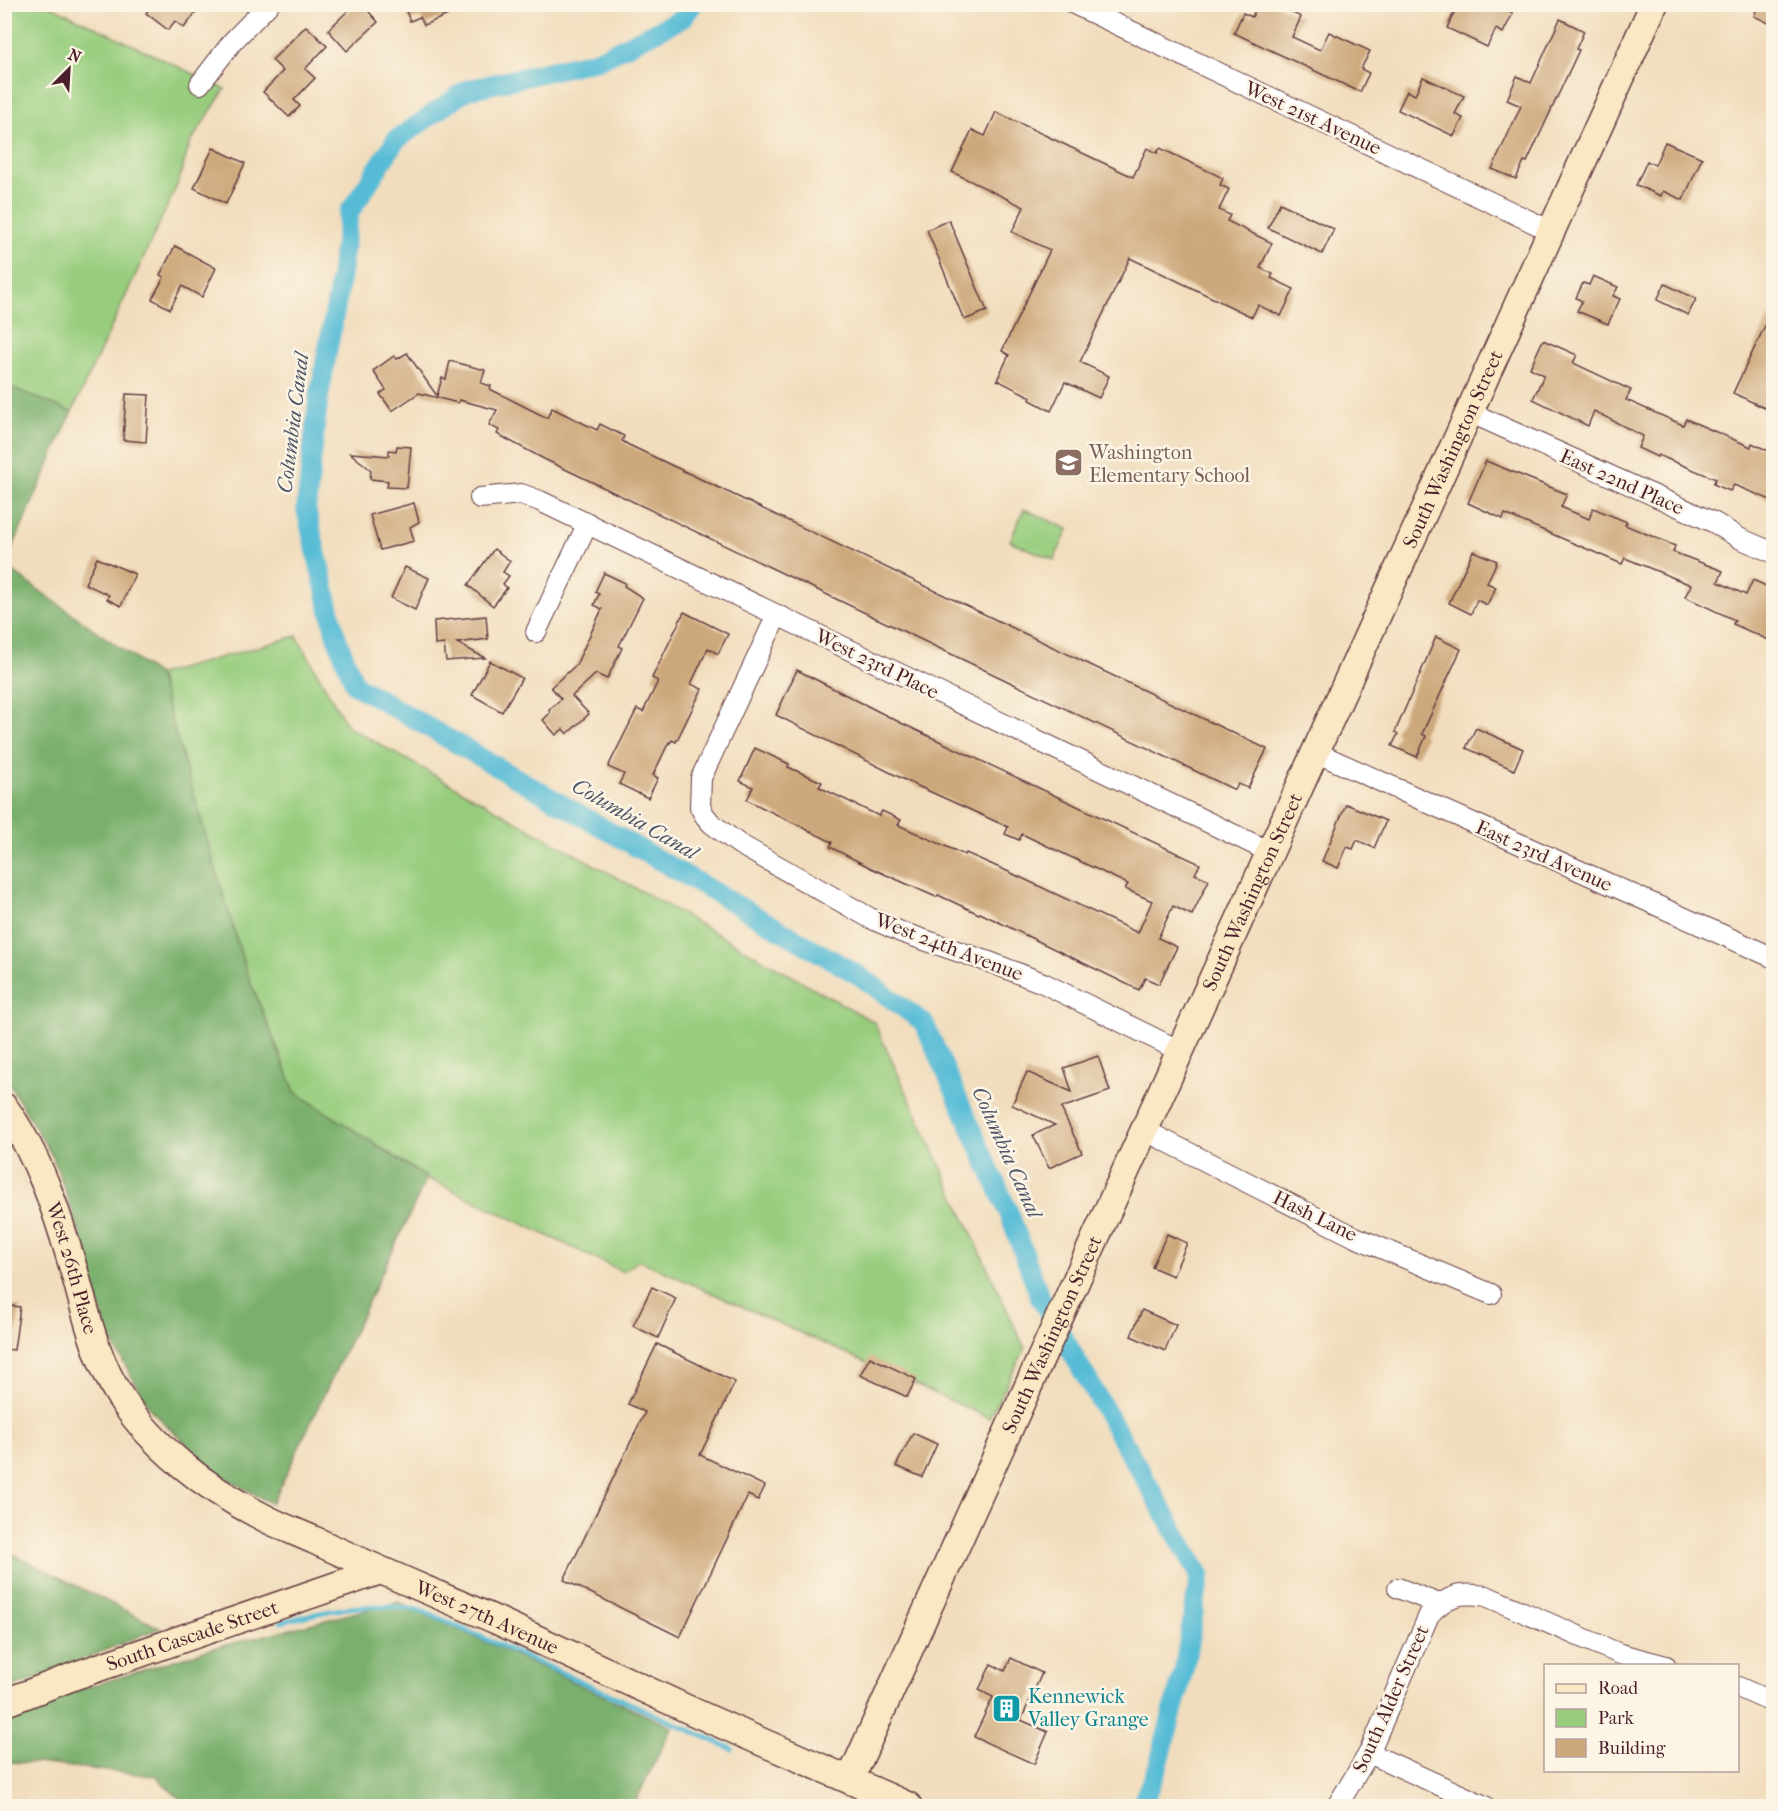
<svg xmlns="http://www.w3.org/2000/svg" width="1778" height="1811" viewBox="0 0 1778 1811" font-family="'IM FELL French Canon',serif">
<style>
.green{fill:#98cd7e;stroke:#717654;stroke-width:1.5}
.forest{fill:#7ab06d;stroke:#62684c;stroke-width:1.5}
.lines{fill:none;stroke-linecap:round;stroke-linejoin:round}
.stream{stroke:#57bcd6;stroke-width:5}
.canal{stroke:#57bcd6;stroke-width:20}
.building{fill:#cda87b}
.street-casing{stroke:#633c41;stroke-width:22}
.secondary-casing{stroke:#633c41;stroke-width:30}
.street{stroke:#fff;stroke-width:20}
.secondary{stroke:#fae7c3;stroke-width:27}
.labels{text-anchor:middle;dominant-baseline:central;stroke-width:5;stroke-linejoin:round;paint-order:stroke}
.street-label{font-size:20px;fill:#4a1f2b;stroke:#fcf5e5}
.education-label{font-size:20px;fill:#785e54;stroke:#fcf5e5;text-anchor:start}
.culture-label{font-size:20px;fill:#0d838f;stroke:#fcf5e5;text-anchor:start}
.water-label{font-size:21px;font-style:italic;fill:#4f5667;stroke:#fcf5e5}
</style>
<rect width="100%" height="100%" fill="#fcf5e5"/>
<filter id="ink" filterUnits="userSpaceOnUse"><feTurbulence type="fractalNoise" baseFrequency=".0167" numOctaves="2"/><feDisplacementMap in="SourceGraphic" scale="12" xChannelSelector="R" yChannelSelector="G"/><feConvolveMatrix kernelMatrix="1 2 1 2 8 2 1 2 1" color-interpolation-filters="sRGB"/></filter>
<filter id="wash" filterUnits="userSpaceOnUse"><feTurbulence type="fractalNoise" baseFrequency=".008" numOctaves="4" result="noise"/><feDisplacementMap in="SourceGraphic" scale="24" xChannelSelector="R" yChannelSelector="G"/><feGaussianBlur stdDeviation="1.35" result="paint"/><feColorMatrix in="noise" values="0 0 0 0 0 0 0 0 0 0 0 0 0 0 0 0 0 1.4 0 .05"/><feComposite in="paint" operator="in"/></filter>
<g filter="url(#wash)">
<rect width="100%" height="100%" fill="#f1ddbd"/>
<!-- green -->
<g class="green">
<polygon points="4,5 49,5 225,89 190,143 178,183 72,412 5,385"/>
<polygon points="1024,509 1068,529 1054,560 1010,541"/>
<polygon points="297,636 347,726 874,1022 1025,1349 989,1418 639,1260 623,1272 427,1178 295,1092 246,971 158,675"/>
</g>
<!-- forest -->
<g class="forest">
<polygon points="5,385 72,412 5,565"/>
<polygon points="5,566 158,675 246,971 295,1092 427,1178 272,1504 217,1473 151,1410 107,1333 80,1233 53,1157 5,1077"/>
<polygon points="5,1550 160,1628 5,1691"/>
<polygon points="398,1602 672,1727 633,1806 188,1806 155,1776 36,1763 5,1762 5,1724 50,1699 210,1649"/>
</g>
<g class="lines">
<!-- stream -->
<path class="stream" d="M281,1622C328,1610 377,1599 425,1612L732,1749"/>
<!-- canal -->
<polyline class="canal" points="693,4 683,18 598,60 467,90 396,140 349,213 338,294 318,402 306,509 336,636 355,685 860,976 924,1023 1009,1213 1040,1297 1200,1575 1184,1669 1158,1767 1141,1806"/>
</g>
<g id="blocks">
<!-- building -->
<g class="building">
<polygon points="153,4 202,4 184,28 175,21 168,30 146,13"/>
<polygon points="355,4 362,4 378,22 347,51 328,30"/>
<polygon points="403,4 472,4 472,5 424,25 420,17 410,21"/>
<polygon points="1258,4 1275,4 1301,17 1292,37 1320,50 1329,32 1370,51 1361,69 1369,73 1360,92 1234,33 1243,13 1252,17"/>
<polygon points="1458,4 1494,4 1513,13 1503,33 1496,29 1487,47 1447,28"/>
<polygon points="1759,4 1773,4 1773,25 1754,16"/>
<polygon points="1560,19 1584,31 1576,49 1579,50 1527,162 1524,161 1516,179 1492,169 1521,106 1507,100 1517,76 1531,83"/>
<polygon points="306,26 327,46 305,69 315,78 294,100 300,106 289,117 263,92 283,71 272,60"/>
<polygon points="1423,77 1464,96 1455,114 1463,118 1454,136 1398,110 1407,91 1415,95"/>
<polygon points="996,112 1133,177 1147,148 1157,153 1160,148 1223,178 1220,185 1229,189 1219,210 1230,215 1227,221 1272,243 1260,268 1273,274 1271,278 1294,289 1281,316 1258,305 1252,317 1130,258 1080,362 1109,376 1099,398 1065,382 1051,411 1030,400 1031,397 997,380 1009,355 1002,351 1050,250 1012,232 1024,207 952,172 972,130 985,136"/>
<polygon points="1665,142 1702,158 1683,200 1663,191 1661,196 1636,185 1647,161 1655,165"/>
<polygon points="213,148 245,163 226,204 194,188"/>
<polygon points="1280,203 1334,229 1322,254 1268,228"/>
<polygon points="949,220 987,311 964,320 927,230"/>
<polygon points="175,246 216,268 202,297 182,286 170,309 152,299 164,277 160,275"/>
<polygon points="1593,276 1618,287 1613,296 1620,299 1608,324 1577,311 1582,301 1576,298 1583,283 1589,285"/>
<polygon points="1665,284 1696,299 1688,315 1657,300"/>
<polygon points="1773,309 1773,412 1733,393"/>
<polygon points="1543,340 1577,355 1573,363 1631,390 1626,400 1683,425 1686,419 1751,447 1752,443 1773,453 1773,501 1734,485 1730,491 1713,484 1716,479 1658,455 1657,457 1638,448 1643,436 1594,411 1588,426 1533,399 1544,375 1530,368"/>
<polygon points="407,353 437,396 442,378 446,379 450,361 485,370 481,383 491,386 490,389 547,418 552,408 597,430 600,424 624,436 622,441 629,445 1267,749 1248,788 1238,784 1235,790 544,459 497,434 499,430 489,425 497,410 459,400 458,403 419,393 392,411 380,394 386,390 373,371 394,356 397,359"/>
<polygon points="126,394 149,395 146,442 123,440"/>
<polygon points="397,446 411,447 407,488 387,487 388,481 370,479 371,470 350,453 389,456 389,450 396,451"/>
<polygon points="1486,461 1567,494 1561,507 1589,519 1593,508 1627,522 1625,525 1675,546 1673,552 1723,571 1718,582 1746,595 1753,580 1773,589 1773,642 1733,624 1735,620 1685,597 1691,585 1625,558 1622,564 1505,514 1503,519 1468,503"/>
<polygon points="414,503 419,522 410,527 414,541 380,550 370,515"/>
<polygon points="494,549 510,561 503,572 509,576 503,584 507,588 493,606 468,585"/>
<polygon points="1473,551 1497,561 1487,583 1496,587 1487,605 1477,600 1471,614 1449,603"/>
<polygon points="97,558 135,574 121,606 107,599 109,595 85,584"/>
<polygon points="405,567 429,578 415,610 391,598"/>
<polygon points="604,573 625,583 624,586 643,598 619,646 622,648 607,679 596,674 572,696 589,714 567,734 563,729 556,735 543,720 550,713 549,710 561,699 551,687 576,665 602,609 594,605 599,594 595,592"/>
<polygon points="684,612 728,634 718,654 708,648 691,684 702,689 676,742 672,740 670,743 669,742 653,775 658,778 648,798 619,784 624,774 608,767 637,709 643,712 658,681 652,678"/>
<polygon points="486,616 488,639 457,643 485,658 446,661 444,644 435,645 434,621"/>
<polygon points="1436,637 1461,649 1422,734 1426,736 1417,757 1392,746 1398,734 1395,732"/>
<polygon points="490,661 522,678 502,712 472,695"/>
<polygon points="797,670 901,723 1200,864 1195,874 1209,880 1192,915 1173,906 1158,938 1177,947 1159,984 1145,978 1139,990 980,913 979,914 938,895 936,897 871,868 830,847 832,842 747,800 753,787 740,781 755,748 789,764 788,767 822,782 819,787 879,816 882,811 901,820 898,825 965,855 966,853 1009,872 1138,933 1152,901 1125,889 1128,884 1022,834 1019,840 1005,834 1008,827 911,783 776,715"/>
<polygon points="1476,728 1523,749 1514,770 1466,748"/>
<polygon points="1346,804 1386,821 1374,848 1357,840 1353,849 1347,847 1338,868 1322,861"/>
<polygon points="1098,1056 1110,1091 1061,1108 1082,1153 1049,1168 1033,1135 1055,1125 1012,1105 1027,1072 1072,1092 1064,1068"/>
<polygon points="1167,1234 1187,1243 1173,1276 1152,1267"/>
<polygon points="652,1287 676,1298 658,1338 633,1326"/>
<polygon points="4,1305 20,1307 14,1350 4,1349"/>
<polygon points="1142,1310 1176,1325 1165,1351 1131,1336"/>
<polygon points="657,1344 735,1382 700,1455 765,1486 758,1500 748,1495 680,1637 564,1580 645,1412 628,1404"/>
<polygon points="870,1357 916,1379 907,1397 860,1375"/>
<polygon points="913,1433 937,1444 922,1477 896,1466"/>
<polygon points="1011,1658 1042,1673 1021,1720 1048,1732 1034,1764 974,1737 993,1697 979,1690 991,1664 1005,1671"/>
</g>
</g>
</g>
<g filter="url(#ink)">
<use href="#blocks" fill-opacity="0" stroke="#633c41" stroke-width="1.5"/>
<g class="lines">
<defs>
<g id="street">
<polyline points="1074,4 1551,231"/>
<polyline points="200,84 233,41 269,4"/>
<polyline points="1469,412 1715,523 1739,538 1774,553"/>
<polyline points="480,498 521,494 540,501 1270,852"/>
<polyline points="777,615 701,778 700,807 705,816 712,824 739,844 870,918 901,932 992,963 1043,983 1180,1051"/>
<polyline points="536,632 588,523"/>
<polyline points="1315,752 1774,958"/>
<polyline points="1144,1130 1355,1237 1491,1294"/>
<polyline points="1398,1588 1439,1604"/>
<polyline points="1738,1687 1774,1703"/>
<polyline points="1369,1753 1485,1806"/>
<path d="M1337,1806L1369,1753L1429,1615C1447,1595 1460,1592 1486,1596L1620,1654L1666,1666"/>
</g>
<g id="secondary">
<path id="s1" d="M4,1107C40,1157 58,1215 75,1274C87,1317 96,1360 121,1398C154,1448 206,1488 259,1515C277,1525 296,1532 314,1540C375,1569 437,1594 498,1621C564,1651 630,1682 696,1713C767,1745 838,1774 908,1806"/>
<path id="s2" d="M4,1703L77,1675L379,1571"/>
<path id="s3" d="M850,1780L1654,4"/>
</g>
</defs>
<!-- street casing -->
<use href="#street" class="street-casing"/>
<!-- secondary casing -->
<use href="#secondary" class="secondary-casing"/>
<!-- street -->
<use href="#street" class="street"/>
<!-- secondary -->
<use href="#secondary" class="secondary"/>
</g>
</g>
<!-- icons -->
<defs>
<symbol id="school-square" viewBox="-11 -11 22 22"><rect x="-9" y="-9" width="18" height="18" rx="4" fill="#8d6e63" stroke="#fcf5e5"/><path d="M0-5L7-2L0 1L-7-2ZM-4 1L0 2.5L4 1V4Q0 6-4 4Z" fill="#fff"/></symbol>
<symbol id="building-square" viewBox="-11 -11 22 22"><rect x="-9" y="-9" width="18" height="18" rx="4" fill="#0f9aa8" stroke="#fcf5e5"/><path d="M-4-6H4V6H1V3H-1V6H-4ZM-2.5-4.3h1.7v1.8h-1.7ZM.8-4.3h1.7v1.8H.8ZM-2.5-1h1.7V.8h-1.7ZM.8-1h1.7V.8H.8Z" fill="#fff"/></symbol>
</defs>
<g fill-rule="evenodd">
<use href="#school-square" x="1052" y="446" width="33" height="33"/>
<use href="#building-square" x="990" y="1692" width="33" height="33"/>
</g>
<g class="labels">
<!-- street labels -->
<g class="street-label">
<text transform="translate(1313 118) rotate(25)">West 21st Avenue</text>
<text stroke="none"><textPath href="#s3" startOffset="1461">South Washington Street</textPath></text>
<text transform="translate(1622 482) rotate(24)">East 22nd Place</text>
<text transform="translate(877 664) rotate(26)">West 23rd Place</text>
<text transform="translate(1544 856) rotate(24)">East 23rd Avenue</text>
<text stroke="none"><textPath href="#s3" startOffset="975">South Washington Street</textPath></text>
<text transform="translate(949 947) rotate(21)">West 24th Avenue</text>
<text transform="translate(1315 1216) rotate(26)">Hash Lane</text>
<text stroke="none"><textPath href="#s1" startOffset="176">West 26th Place</textPath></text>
<text stroke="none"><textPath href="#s3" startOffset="489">South Washington Street</textPath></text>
<text stroke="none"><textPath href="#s1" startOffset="748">West 27th Avenue</textPath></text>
<text stroke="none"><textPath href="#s2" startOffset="200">South Cascade Street</textPath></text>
<text transform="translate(1391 1699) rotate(-66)">South Alder Street</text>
</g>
<!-- education labels -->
<g class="education-label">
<text x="1089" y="452">Washington<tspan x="1089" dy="23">Elementary School</tspan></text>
</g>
<!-- culture labels -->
<g class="culture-label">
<text x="1028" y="1696">Kennewick<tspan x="1028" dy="23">Valley Grange</tspan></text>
</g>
<!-- water labels -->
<g class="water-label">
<text transform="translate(293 423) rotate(-83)">Columbia Canal</text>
<text transform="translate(635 819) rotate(30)">Columbia Canal</text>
<text transform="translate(1007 1152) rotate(66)">Columbia Canal</text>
</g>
</g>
<!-- margin -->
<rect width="1778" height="1811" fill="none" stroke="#fcf5e5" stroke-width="24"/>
<!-- legend -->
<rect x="1544" y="1664" width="195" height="108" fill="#fcf5e5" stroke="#b59f9b" stroke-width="1.5"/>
<rect x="1556" y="1684" width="30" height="9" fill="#fae7c3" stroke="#b59f9b" stroke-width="1.5"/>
<text x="1598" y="1694" font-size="18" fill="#4a1f2b">Road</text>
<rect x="1556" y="1709" width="30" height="18" fill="#98cd7e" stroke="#b59f9b" stroke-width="1.5"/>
<text x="1598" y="1724" font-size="18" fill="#4a1f2b">Park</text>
<rect x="1556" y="1739" width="30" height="18" fill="#cda87b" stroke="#b59f9b" stroke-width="1.5"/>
<text x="1598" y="1754" font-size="18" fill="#4a1f2b">Building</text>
<!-- north arrow -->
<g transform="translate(69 69) rotate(24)" stroke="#fcf5e5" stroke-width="4.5" paint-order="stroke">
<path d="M0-4.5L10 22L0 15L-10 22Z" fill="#4a1f2b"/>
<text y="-9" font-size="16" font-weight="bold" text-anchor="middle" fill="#4a1f2b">N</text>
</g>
</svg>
